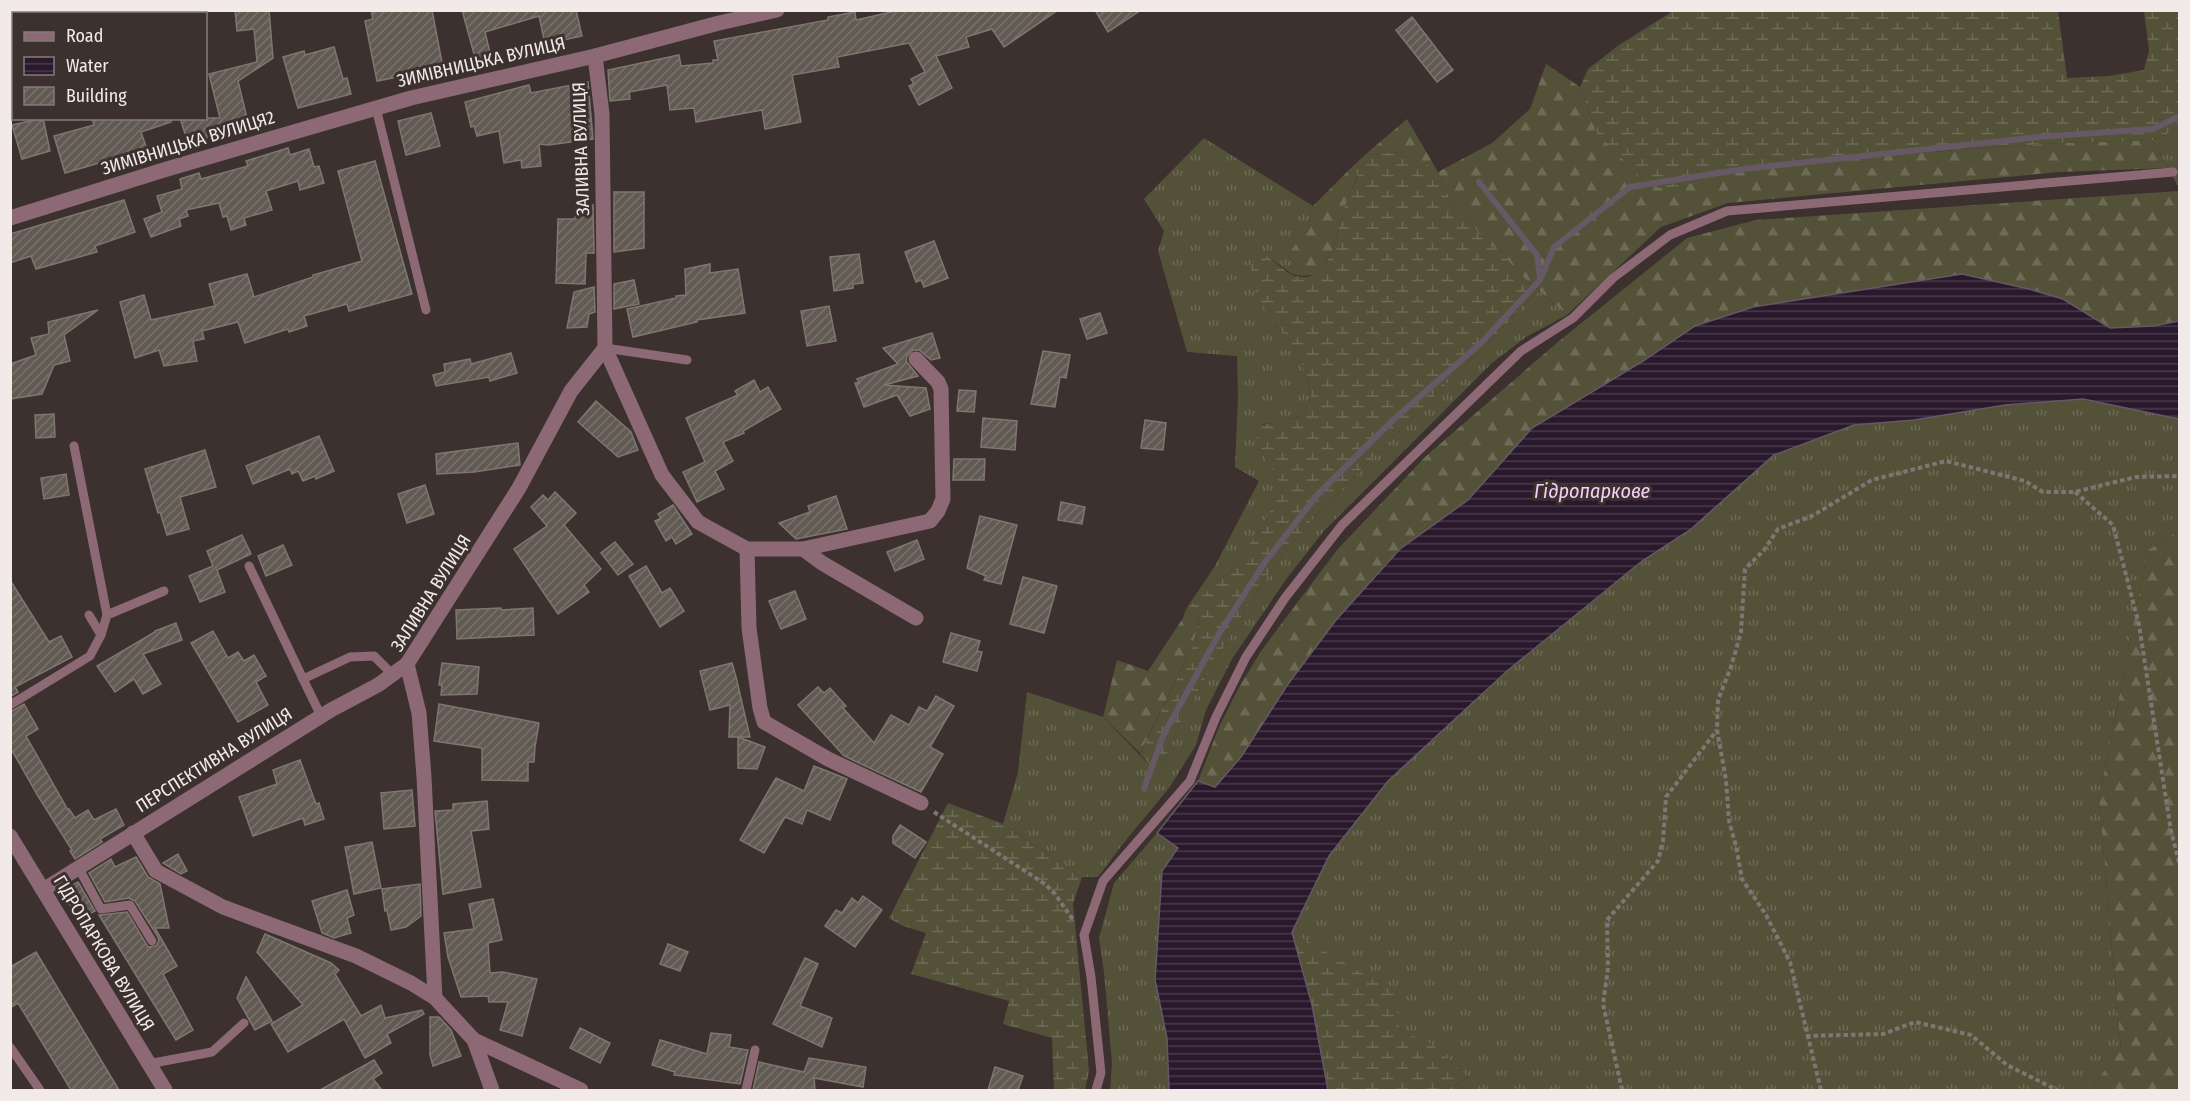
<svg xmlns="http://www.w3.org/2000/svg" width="2190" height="1101" viewBox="0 0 2190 1101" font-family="'Fira Sans Condensed',sans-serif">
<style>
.grass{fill:url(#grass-tufts)}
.forest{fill:url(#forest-firs)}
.wetland{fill:url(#wetland-marsh)}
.water{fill:url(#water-rules);stroke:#665865;stroke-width:1.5}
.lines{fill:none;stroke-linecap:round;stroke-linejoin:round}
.stream{stroke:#665865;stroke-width:6}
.building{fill:url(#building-hatch);stroke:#7f776f;stroke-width:1.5}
.path{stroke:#7f7674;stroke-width:4;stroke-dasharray:4.5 3;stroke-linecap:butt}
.lane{stroke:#8c6975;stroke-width:9}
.street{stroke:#8c6975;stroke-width:15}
.labels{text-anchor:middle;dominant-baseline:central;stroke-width:6;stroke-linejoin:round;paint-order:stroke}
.street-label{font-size:18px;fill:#f1eae8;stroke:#3c312f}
.water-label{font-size:20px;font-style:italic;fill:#f6cefb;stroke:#3c312f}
</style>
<defs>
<pattern id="grass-tufts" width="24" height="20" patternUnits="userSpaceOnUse" patternTransform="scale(1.5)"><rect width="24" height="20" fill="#545139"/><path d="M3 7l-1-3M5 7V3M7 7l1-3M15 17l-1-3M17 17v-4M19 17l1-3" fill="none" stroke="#6d6a56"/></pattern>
<pattern id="forest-firs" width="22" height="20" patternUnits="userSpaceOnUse" patternTransform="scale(1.5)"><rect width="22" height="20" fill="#545139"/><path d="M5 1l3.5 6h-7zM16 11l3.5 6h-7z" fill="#6d6a56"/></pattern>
<pattern id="wetland-marsh" width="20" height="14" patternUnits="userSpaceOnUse" patternTransform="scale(1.5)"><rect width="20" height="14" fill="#545139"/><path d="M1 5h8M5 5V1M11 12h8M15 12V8" fill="none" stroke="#6d6a56"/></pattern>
<pattern id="water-rules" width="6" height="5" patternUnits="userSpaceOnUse" patternTransform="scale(1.5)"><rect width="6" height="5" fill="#2a192d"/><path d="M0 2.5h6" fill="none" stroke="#493b4b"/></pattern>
<pattern id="building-hatch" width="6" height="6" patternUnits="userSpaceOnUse" patternTransform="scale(1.5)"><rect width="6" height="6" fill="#615a52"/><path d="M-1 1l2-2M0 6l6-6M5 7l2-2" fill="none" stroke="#78726b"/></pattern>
</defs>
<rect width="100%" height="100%" fill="#3c312f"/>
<!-- grass -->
<g class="grass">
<polygon points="2179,128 2179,188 2153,140"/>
<polygon points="1204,138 1313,206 1308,229 1287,255 1297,265 1302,276 1292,274 1266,255 1267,311 1270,320 1290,341 1307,376 1311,397 1303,415 1283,422 1263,424 1259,447 1283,488 1264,523 1231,571 1186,609 1215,566 1259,481 1235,467 1238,396 1237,356 1187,352 1158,251 1164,231 1144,199"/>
<polygon points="1539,291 1567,315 1526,337 1492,363 1324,531 1287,578 1232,659 1206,710 1196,745 1169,788 1126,840 1098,877 1082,877 1003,824 1018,772 1027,692 1103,717 1158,774 1184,715 1247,607 1275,564 1315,516"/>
<polygon points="2083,399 2179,419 2179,530 2148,550 2099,799 2121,1050 2089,1090 1446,1090 1468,1078 1436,1047 1399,1029 1292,932 1329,856 1388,781 1507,671 1642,561 1690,530 1774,455 1854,425 1914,420 2004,405"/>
<polygon points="1157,833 1179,848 1162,871 1155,980 1167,1038 1169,1090 1110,1090 1112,1063 1104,972 1099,938 1114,883"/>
</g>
<!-- forest -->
<g class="forest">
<polygon points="1546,64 1580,87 1597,134 1683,186 1719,173 1846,158 2058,143 2153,140 2168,168 2060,172 1728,203 1661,227 1567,315 1514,269 1504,253 1486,243 1467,217 1451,202 1438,172 1397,152 1374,155 1366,154 1407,119 1438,172 1492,143 1530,109"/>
<polygon points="1352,167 1358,175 1343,212 1332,251 1322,270 1314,275 1302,276 1297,265 1287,255 1308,229 1313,206"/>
<polygon points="2179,191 2179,321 2153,326 2110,328 2063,299 2029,289 1962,274 1753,307 1695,326 1643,361 1532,428 1468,500 1400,549 1336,620 1288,684 1241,757 1215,787 1198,781 1219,727 1238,689 1261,651 1337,550 1426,456 1558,342 1687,238 1756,220"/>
<polygon points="2179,530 2179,1090 2089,1090 2121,1050 2099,799 2148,550"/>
<polygon points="1186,609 1199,618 1193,646 1140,753 1103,717 1117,660 1148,671 1183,618"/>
</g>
<!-- wetland -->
<g class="wetland">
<polygon points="1673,11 2058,11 2067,78 2109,76 2144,70 2149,51 2144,11 2179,11 2179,128 2153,140 2058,143 1846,158 1719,173 1683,186 1659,188 1643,180 1597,134 1580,87 1588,69 1619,45"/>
<path d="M1397,152L1417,158L1438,172L1451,202L1467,217L1486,243L1504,253L1514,269L1539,291L1315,516L1275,564L1247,607L1184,715L1158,774L1140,754L1193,646L1199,618L1186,609L1231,571L1264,523L1283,488L1259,447L1255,429C1269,420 1287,423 1303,415L1311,397L1307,376L1290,341L1270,320L1252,284L1251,265L1257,257L1266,255C1274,261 1284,271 1293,275C1329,288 1335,238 1342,215C1346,201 1353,189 1358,176L1352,167L1366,154L1374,155Z"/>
<polygon points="948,803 1003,824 1082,877 1073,904 1089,1071 1085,1090 1054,1090 1052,1038 1003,1024 1009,1001 911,974 926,933 903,926 889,918"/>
<polygon points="1292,932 1396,993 1399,1029 1436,1047 1468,1078 1446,1090 1328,1090 1312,1005"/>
</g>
<!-- water -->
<polygon class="water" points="1962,274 2029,289 2063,299 2110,328 2153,326 2179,321 2179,419 2083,399 2005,405 1914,420 1854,425 1774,455 1690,530 1642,561 1507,671 1388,781 1329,856 1292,932 1312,1005 1328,1090 1169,1090 1167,1038 1155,980 1162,871 1178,848 1157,833 1198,781 1215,787 1241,757 1288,684 1336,620 1400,549 1468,500 1532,428 1643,361 1695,326 1753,307"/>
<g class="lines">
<!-- stream -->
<g class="stream">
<polyline points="1479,182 1537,255 1540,278"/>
<polyline points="1144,789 1163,736 1220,632 1265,562 1318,494 1393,420 1481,343 1540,280 1554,247 1630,187 1744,169 2038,137 2153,129 2180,116"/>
</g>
</g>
<!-- building -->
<g class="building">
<polygon points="235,10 269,10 273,58 238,81 247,118 256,118 257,123 188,143 180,118 220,118 209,74 257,62 254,29 237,31"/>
<polygon points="371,10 432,10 443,68 377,81 365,21 373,19"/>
<polygon points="462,10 576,10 582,36 545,44 539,16 485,32 492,61 477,65"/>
<polygon points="900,10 1058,10 1004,47 992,29 966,37 969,47 936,56 952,88 919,105 909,86 914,84 911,79 925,72 909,43 837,57 839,67 792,75 801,122 765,129 762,110 696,122 694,108 670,110 667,85 629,92 630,99 610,101 608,70 679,55 681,66 713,63 713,60 718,60 714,41 828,20 828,17 855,12 856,20"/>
<polygon points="1095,10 1141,10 1108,32"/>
<polygon points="1412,17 1453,70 1437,82 1396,30"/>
<polygon points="334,47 343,79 347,78 351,94 298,108 283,57 304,51 305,55"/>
<polygon points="588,82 593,139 548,145 539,144 541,166 522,168 521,160 504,163 499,131 477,136 474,126 471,127 465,102 529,85 531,93"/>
<polygon points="431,113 440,146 406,155 398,121"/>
<polygon points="43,118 50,151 22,159 12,125"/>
<polygon points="92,118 171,118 171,122 141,132 149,155 132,160 130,156 109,161 109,160 65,173 54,136 94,125"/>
<polygon points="288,148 290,155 309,149 314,167 319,166 324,183 300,190 298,181 266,191 272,210 244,218 246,225 231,230 227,216 223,217 219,203 186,210 188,216 179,219 181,226 151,237 144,219 162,212 157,196 182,189 180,179 199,173 201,179 248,166 246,161"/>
<polygon points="375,161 412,294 349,311 347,304 304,316 307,326 289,332 288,329 245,343 238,322 202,331 204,339 193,341 197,361 164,366 159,350 135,358 120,302 144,295 151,320 215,306 209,284 247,274 254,297 313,277 313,275 362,261 338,171"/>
<polygon points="614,192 644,192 644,248 614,252"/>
<polygon points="124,200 135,232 95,246 97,252 36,269 31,256 10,263 10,234"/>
<polygon points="576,204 593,205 594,253 586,253 585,284 556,283 558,219 575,219"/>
<polygon points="934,241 948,278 924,287 921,280 916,282 905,252"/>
<polygon points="859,254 863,283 853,284 853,288 834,291 830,257"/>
<polygon points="710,264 710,273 738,269 745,313 697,320 697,322 633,337 627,309 676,298 676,296 686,295 685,269"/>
<polygon points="634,280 639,304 614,309 614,284"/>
<polygon points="594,287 595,312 589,314 587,327 567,328 574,292"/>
<polygon points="829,306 836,341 807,346 801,311"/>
<polygon points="98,310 64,335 70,361 54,365 42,394 10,399 10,364 36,355 31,338 49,334 48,322"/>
<polygon points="1100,313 1107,333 1087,339 1080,319"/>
<polygon points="932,333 940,358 931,360 919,350 913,350 907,356 906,361 918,376 884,385 926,388 930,409 910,416 897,395 864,407 855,383 859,383 857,379 898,364 883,348"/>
<polygon points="1043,351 1070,355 1066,378 1060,377 1055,407 1031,404"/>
<polygon points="511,353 517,373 490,381 489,377 436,386 433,375 445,372 444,364 470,359 471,364"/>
<polygon points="754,380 760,392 768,387 781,409 743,431 744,433 723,442 733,461 715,471 724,489 697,502 683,472 705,462 686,418 738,395 735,391"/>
<polygon points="959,390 976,391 974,412 957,411"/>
<polygon points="596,401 631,432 638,450 618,457 578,422"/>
<polygon points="54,414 55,437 36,438 35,415"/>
<polygon points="983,418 1017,421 1015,450 981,447"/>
<polygon points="1145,420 1166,423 1163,450 1141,448"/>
<polygon points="319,436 334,471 316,479 315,476 303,481 298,471 292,474 290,469 253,484 246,466"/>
<polygon points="518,443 520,465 474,472 437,474 436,454"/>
<polygon points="205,450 216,487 180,497 189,529 167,535 160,512 158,513 145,469"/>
<polygon points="954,459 985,459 984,480 953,480"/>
<polygon points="66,474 69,495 44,499 41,478"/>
<polygon points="425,485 434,514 407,523 398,494"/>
<polygon points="555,492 576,513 564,525 601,569 584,585 589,592 558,614 514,549 547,526 531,507 543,495 548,500"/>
<polygon points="836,496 847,529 796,539 779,523 810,512 808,506"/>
<polygon points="1061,502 1085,507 1082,524 1058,520"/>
<polygon points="673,505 692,534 676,544 672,537 666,541 655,521 661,518 658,514"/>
<polygon points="980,516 1017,525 1001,584 984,580 986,576 967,568"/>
<polygon points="242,535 251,554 217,570 225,592 200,602 189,576 213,566 207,551"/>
<polygon points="917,540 924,559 895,571 887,552"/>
<polygon points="615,542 633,564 618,575 601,553"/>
<polygon points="283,545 292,565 266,576 258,556"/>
<polygon points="646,566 662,593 670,588 684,611 660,627 629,576"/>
<polygon points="1023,577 1057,586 1044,633 1010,624"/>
<polygon points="10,580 49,642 61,636 72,657 15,687 18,692 10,697"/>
<polygon points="795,591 806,619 781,629 769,601"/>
<polygon points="501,608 501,610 533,608 534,635 457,639 456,610"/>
<polygon points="176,623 182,640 143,654 161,684 143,694 134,679 115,692 97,666 155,632 155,631"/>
<polygon points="213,631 228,658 238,652 244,661 254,655 266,676 256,682 268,705 238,722 191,643"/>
<polygon points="951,633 980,641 977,651 982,652 977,671 943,662"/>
<polygon points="442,663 479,667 477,694 441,695 442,685 439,685"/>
<polygon points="732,663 736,677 750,737 729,737 730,705 710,710 700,671"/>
<polygon points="818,687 824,693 830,688 846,706 843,708 874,743 891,715 909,725 919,707 927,711 936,696 954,706 930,747 943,754 921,792 844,756 798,705"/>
<polygon points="24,704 38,729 26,736 68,810 69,809 75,818 88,810 94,820 116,809 124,825 100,839 102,842 75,859 70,851 72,850 38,796 10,747 10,712"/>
<polygon points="439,704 539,723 535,747 534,762 528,762 528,781 482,780 482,748 434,741"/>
<polygon points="738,737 765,747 757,769 738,768"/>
<polygon points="300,760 316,804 319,803 324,819 305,825 303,818 253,836 239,797 277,784 273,770"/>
<polygon points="814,766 847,779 830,820 807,810 802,824 785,817 764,853 740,840 776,778 804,791"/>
<polygon points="412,790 415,826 384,829 381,793"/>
<polygon points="487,801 489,829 471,831 481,887 443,894 435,811 453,810 453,804"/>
<polygon points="900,825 926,842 915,858 893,843 893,836"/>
<polygon points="372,842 381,888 354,894 345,847"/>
<polygon points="178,854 187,871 181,874 163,863"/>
<polygon points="136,857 148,877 160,884 169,928 155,928 177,966 163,974 193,1030 176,1040 99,915 127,912 148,947 156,946 159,941 158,937 135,901 129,898 105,902 89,873 111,859 115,867"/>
<polygon points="78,882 95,911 79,920 62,891"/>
<polygon points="420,884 421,916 406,927 391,930 387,910 385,911 382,889"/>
<polygon points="347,890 354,915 347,918 351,933 334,938 322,933 312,901"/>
<polygon points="863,896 882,910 855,947 825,926 836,910 842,913 852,898 858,903"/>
<polygon points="493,899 502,940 488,943 490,973 503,972 537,979 522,1036 500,1030 508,1002 489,1002 488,996 461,997 448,957 444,933 474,929 469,904"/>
<polygon points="265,934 331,963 339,970 335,974 361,1016 381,1005 385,1018 422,1010 424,1014 387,1034 391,1043 365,1058 344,1019 288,1052 271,1024 303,1005 257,952"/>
<polygon points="668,944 688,952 680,971 660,964"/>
<polygon points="36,952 119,1090 71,1090 18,1003 10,1008 10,967"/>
<polygon points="805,958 818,964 800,1006 832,1018 822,1047 773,1024"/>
<polygon points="246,977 272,1021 255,1030 237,998"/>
<polygon points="430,1017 439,1017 451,1030 461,1056 433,1066 430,1055"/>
<polygon points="580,1028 610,1043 600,1063 570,1048"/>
<polygon points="711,1033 731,1035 729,1047 748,1050 740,1084 674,1075 675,1072 652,1065 660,1040 707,1054"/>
<polygon points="809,1058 866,1067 863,1087 814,1078 815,1090 753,1090 759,1062 804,1072"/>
<polygon points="374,1060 382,1073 373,1079 382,1090 320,1090"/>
<polygon points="995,1067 1023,1076 1018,1090 988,1090"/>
</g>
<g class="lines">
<!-- path -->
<g class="path">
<polyline points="2075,492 2113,525 2139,625 2171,831 2180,866"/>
<polyline points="934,812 1045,884 1055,894 1073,920"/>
<polyline points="1806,1036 1883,1034 1915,1022 1971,1035 2007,1065 2057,1090"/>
<polyline points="1622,1090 1603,1004 1608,968 1607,920 1658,861 1663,841 1666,797 1717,730"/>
<polyline points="1821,1090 1790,962 1766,915 1742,879 1736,846 1729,821 1726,780 1717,730 1718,700 1731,667 1741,632 1745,569 1764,550 1778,529 1812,516 1872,480 1946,461 2025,481 2043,492 2074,492 2136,477 2180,476"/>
</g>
<!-- lane -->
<g class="lane">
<polyline points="376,108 426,310"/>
<polyline points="605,348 687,360"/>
<polyline points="74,446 107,615"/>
<polyline points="249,566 303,679 350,657 374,656 393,675"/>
<polyline points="89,615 101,635"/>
<polyline points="303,679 321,716"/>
<polyline points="10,705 90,656 101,635 107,615 164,591"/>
<polyline points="78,867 101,909 130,905 152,941"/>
<polyline points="10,1047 40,1090"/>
<polyline points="148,1064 212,1052 244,1023"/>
<polyline points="746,1090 755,1050"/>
<polyline points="1096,1090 1101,1073 1091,977 1084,935 1103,881 1190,781 1216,717 1246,657 1285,598 1342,525 1521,351 1573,318 1613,278 1670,235 1727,211 2173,172"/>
</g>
<!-- street -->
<g class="street">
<polyline points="10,218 167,169 411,98 595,56 719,23 777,10"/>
<polyline points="605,348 662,475 698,522 747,549 803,549 822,563 916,618"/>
<polyline points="747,549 749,628 760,708 764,722 828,759 921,803"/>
<polyline points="803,549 930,521 938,511 943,499 941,389 938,382 916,359"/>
<polyline points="133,833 156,871 223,907 356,956 411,983 435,998 474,1040 581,1090"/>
<polyline points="10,836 165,1090"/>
<polyline points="43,890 331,710 378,685 407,664"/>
<polyline points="435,998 424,777 419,713 407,664 519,488 571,391 605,348 602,114 595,56"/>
<polyline points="474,1040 492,1090"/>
</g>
</g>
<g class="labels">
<!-- street labels -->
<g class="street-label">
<text transform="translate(481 62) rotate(-13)">ЗИМІВНИЦЬКА ВУЛИЦЯ</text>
<text transform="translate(188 143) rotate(-17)">ЗИМІВНИЦЬКА ВУЛИЦЯ2</text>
<text transform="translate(581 149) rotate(-92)">ЗАЛИВНА ВУЛИЦЯ</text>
<text transform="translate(431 593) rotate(-58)">ЗАЛИВНА ВУЛИЦЯ</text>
<text transform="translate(214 760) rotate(-32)">ПЕРСПЕКТИВНА ВУЛИЦЯ</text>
<text transform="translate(104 953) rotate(59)">ГІДРОПАРКОВА ВУЛИЦЯ</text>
</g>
<!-- water labels -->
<g class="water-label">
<text x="1592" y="491">Гідропаркове</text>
</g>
</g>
<!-- border -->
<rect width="2190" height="1101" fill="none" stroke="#f1eae8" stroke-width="24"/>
<!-- legend -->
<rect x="12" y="12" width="195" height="108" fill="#3c312f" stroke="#847b79" stroke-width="1.5"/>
<rect x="24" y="32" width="30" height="9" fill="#8c6975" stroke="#847b79" stroke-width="1.5"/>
<text x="66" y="42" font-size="18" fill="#f1eae8">Road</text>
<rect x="24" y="57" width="30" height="18" fill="url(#water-rules)" stroke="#847b79" stroke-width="1.5"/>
<text x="66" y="72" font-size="18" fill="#f1eae8">Water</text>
<rect x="24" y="87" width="30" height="18" fill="url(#building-hatch)" stroke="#847b79" stroke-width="1.5"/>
<text x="66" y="102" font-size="18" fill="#f1eae8">Building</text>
</svg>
